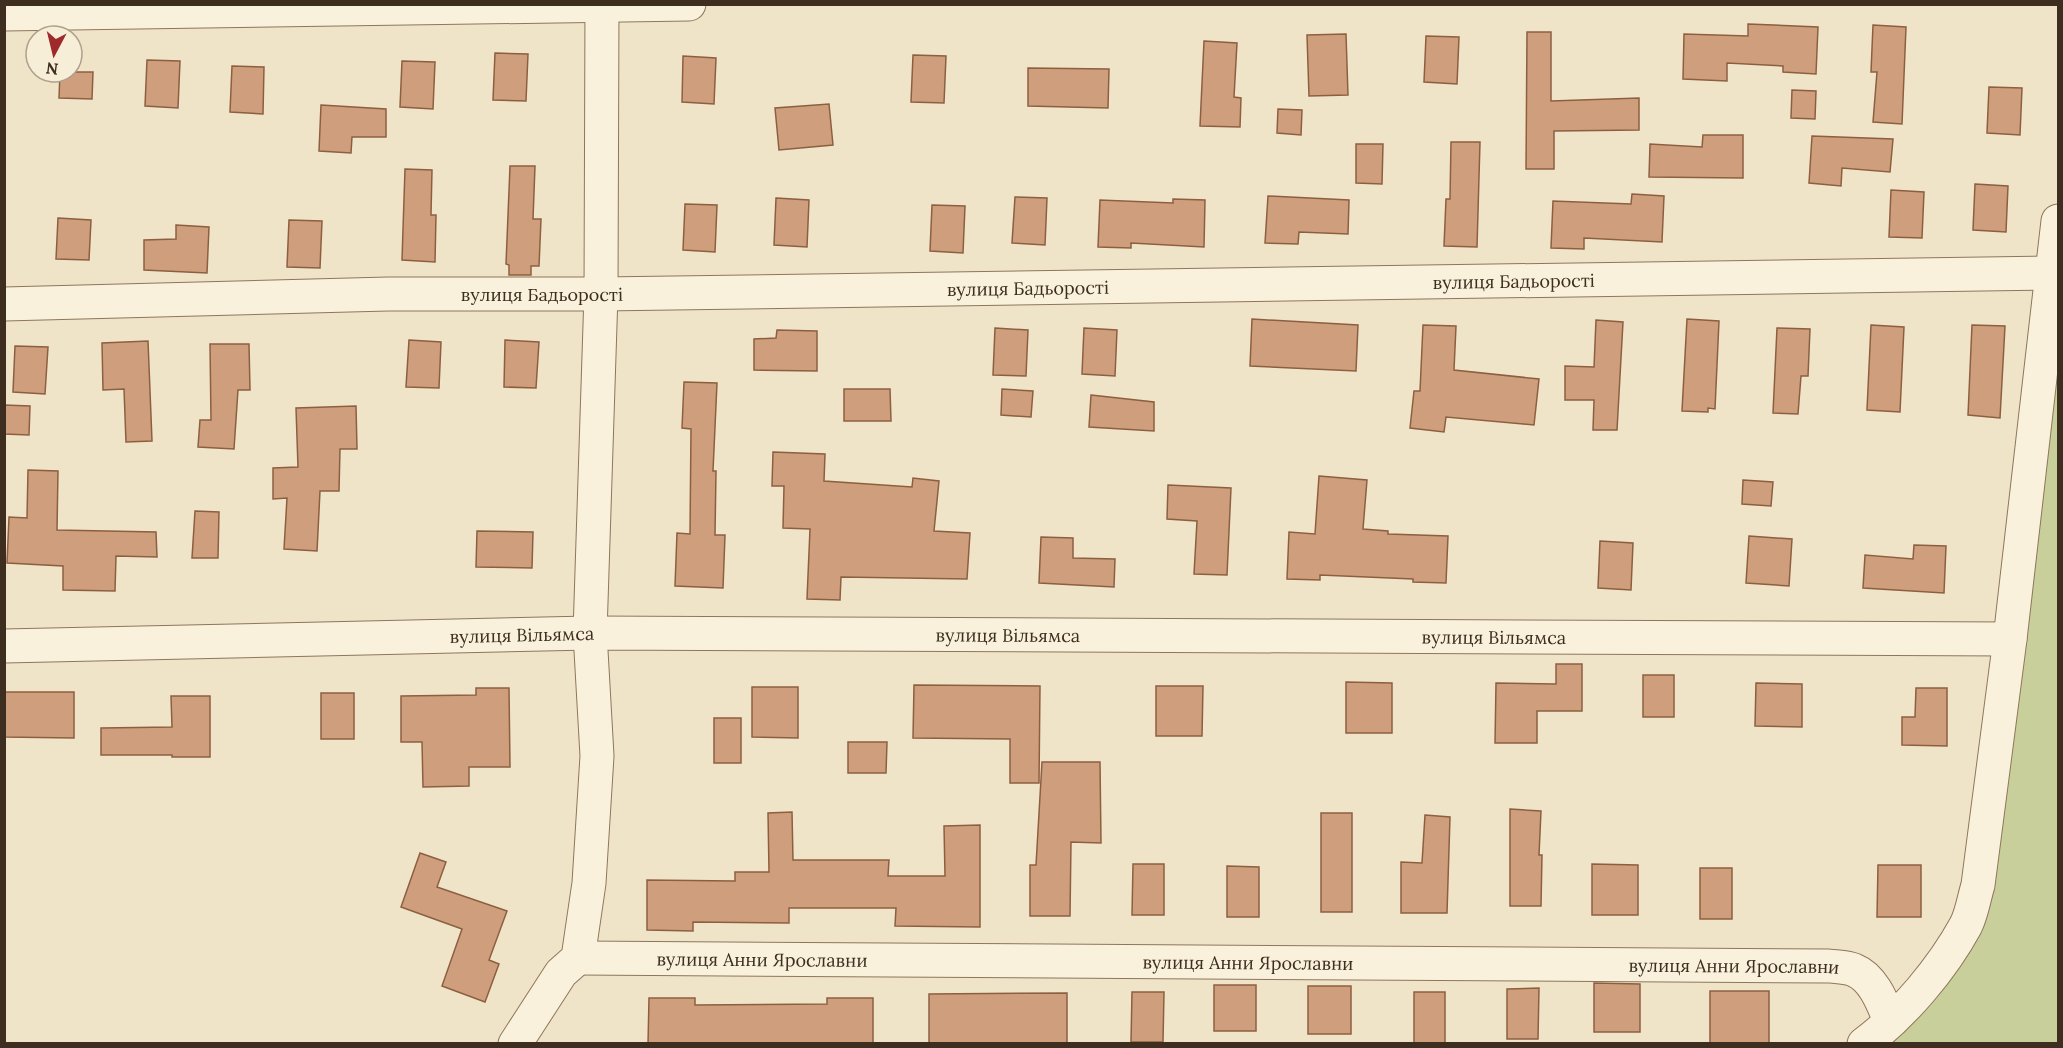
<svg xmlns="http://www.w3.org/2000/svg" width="2063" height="1048" viewBox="0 0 2063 1048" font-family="Lora,serif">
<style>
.green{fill:#c9cf9b}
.building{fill:#cf9f7d;stroke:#8d5f41;stroke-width:1.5}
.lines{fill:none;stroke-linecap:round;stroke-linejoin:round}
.minor-casing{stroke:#8d765c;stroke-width:35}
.minor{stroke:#faf1dc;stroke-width:33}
.labels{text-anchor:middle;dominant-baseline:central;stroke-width:6;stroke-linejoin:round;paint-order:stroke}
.street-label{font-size:18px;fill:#3d2e20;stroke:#f7eed8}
</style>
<rect width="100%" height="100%" fill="#f0e4c8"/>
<!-- green -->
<polygon class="green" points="2058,308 2058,1043 1883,1044 1975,931"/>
<!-- building -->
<g class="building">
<polygon points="1748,24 1818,27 1816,74 1783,72 1783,66 1727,63 1727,81 1683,79 1684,34 1748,36"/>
<polygon points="1873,25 1906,27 1902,124 1873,122 1877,72 1871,72"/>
<polygon points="1527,32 1551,32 1551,101 1639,98 1639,130 1554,131 1554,169 1526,169"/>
<polygon points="1346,34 1348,95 1309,96 1307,35"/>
<polygon points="1426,36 1459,37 1457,84 1424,82"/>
<polygon points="1204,41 1237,43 1234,97 1241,98 1240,127 1200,126"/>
<polygon points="495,53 528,54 526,101 493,100"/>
<polygon points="913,55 946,56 944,103 911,102"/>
<polygon points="683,56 716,58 714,104 682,102"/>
<polygon points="147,60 180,61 178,108 145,106"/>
<polygon points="402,61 435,62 433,109 400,107"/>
<polygon points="232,66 264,67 263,114 230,112"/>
<polygon points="1028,68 1109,69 1108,108 1028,106"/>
<polygon points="60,72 93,72 92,99 59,98"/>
<polygon points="1989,87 2022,88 2020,135 1987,133"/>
<polygon points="1792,90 1816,91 1815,119 1791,118"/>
<polygon points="829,104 833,145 779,150 775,108"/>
<polygon points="321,105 386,109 386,137 352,137 351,153 319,151"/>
<polygon points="1278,109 1302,110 1301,135 1277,133"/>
<polygon points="1703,135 1743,135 1743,178 1649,177 1650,144 1702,147"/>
<polygon points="1812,136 1893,139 1890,172 1842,168 1841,186 1809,183"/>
<polygon points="1451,142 1480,142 1477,247 1444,246 1446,199 1450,199"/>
<polygon points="1356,144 1383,144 1382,184 1356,183"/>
<polygon points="510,166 535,166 533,219 541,219 539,266 531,266 531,275 509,275 509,265 506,264"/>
<polygon points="405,169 432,170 431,215 436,215 435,262 402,260"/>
<polygon points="1975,184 2008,186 2006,232 1973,230"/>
<polygon points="1891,190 1924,192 1922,238 1889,237"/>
<polygon points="1632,194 1664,196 1662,242 1584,238 1584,249 1551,248 1553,201 1631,204"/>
<polygon points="1268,196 1349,200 1348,234 1299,232 1298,244 1265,243"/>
<polygon points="1015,197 1047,198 1045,245 1012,243"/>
<polygon points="776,198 809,200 807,247 774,245"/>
<polygon points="1173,199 1205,200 1204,247 1131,243 1131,248 1098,247 1100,200 1173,203"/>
<polygon points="685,204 717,205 715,252 683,250"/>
<polygon points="932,205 965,206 963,253 930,251"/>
<polygon points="58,218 91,220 89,260 56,259"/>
<polygon points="289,220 322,221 320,268 287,267"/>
<polygon points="176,225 209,227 207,273 144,270 144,240 176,239"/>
<polygon points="1252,319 1358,325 1356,371 1250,366"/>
<polygon points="1687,319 1719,321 1715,409 1708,408 1708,412 1682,411"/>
<polygon points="1596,320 1623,322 1617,430 1593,430 1594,400 1565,400 1565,366 1594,367"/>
<polygon points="1423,325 1456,326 1454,370 1539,379 1534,425 1446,417 1444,432 1410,428 1414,391 1420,391"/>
<polygon points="1871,325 1904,327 1900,412 1867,410"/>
<polygon points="1972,325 2005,326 2000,418 1968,415"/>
<polygon points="995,328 1028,330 1026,376 993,375"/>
<polygon points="1084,328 1117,330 1115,376 1082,374"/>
<polygon points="1777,328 1810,329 1808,376 1801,376 1798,414 1773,413"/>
<polygon points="777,330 817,331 817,371 754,370 754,339 776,338"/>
<polygon points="409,340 441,342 439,388 406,387"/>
<polygon points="505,340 539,342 536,388 504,387"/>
<polygon points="148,341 152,441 126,442 124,389 103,390 102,343"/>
<polygon points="210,344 249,344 250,390 238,390 234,449 198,447 200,420 211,420"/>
<polygon points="15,346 48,347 45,394 13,392"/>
<polygon points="684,382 717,383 713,471 716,471 715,535 725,535 723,588 675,586 677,533 690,534 691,429 682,428"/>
<polygon points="844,389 890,389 891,421 844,421"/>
<polygon points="1002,389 1033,391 1031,417 1001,415"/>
<polygon points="1091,395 1154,402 1154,431 1089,427"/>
<polygon points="4,405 30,406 29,435 4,434"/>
<polygon points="356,406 357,449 340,449 339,491 320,491 317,551 284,549 287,498 273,499 273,468 298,467 296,408"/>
<polygon points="773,452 825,454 824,481 912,487 913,478 939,481 934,531 970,533 967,579 841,577 840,600 807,599 810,529 783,528 784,486 772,486"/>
<polygon points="28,470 58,471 57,530 156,532 157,557 116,556 115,591 63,590 63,566 7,563 9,517 27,518"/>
<polygon points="1319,476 1367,480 1363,529 1388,531 1388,534 1448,536 1446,583 1413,582 1413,579 1320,575 1320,580 1287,579 1289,532 1315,534"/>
<polygon points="1743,480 1773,482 1771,506 1742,504"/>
<polygon points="1168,485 1231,488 1227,575 1194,574 1197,521 1167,519"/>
<polygon points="195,511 219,512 218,558 192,558"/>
<polygon points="477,531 533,532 532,568 476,567"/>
<polygon points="1749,536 1792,539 1789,586 1746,583"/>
<polygon points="1041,537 1073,538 1073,558 1115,559 1114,587 1039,583"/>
<polygon points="1600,541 1633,543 1631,590 1598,588"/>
<polygon points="1914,545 1946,546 1944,593 1863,588 1865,555 1913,559"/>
<polygon points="1556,664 1582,664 1582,711 1537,711 1537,743 1495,743 1496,683 1556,684"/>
<rect x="1643" y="675" width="31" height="42"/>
<polygon points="1346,682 1392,683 1392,733 1346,733"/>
<polygon points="1756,683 1802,684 1802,727 1755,726"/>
<polygon points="914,685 1040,686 1039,783 1010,783 1010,739 913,738"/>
<polygon points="1156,686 1203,686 1202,736 1156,736"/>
<polygon points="752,687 798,687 798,738 752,737"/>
<polygon points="476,688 509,688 510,767 469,767 469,786 423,787 422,742 401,742 401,696 476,695"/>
<polygon points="1916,688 1947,688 1947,746 1902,745 1902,717 1915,717"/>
<polygon points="4,692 74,692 74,738 4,737"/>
<rect x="321" y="693" width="33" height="46"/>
<polygon points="171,696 210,696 210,757 172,757 172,755 101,755 101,728 172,727"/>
<rect x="714" y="718" width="27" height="45"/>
<polygon points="848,742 887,742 886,773 848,773"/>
<polygon points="1042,762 1100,762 1101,843 1071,842 1070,916 1030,916 1030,865 1036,865"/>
<polygon points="1510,809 1541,811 1539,855 1542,855 1541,906 1510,906"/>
<polygon points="792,812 793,860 889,860 888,876 945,876 944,826 980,825 980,927 895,926 896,908 789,908 789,923 693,922 693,931 647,930 647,880 735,881 735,872 769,872 768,813"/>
<rect x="1321" y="813" width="31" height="99"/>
<polygon points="1425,815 1450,817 1447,913 1401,913 1401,862 1422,863"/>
<polygon points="420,853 446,862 437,887 507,911 489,960 499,964 485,1002 442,986 462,929 401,907"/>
<polygon points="1133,864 1164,864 1164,915 1132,915"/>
<polygon points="1592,864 1638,865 1638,915 1592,915"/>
<polygon points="1878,865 1921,865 1921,917 1877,917"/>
<polygon points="1227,866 1259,867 1259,917 1227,917"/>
<rect x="1700" y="868" width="32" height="51"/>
<polygon points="1594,983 1640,984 1640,1032 1594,1032"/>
<rect x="1214" y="985" width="42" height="46"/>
<rect x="1308" y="986" width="43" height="48"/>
<polygon points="1539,988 1538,1039 1507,1039 1507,989"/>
<rect x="1710" y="991" width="59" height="53"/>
<polygon points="1132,992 1164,992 1163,1042 1131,1042"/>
<rect x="1414" y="992" width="31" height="51"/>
<polygon points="1067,993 1067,1043 929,1044 929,994"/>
<polygon points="649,998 695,998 695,1005 827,1004 827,998 873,998 873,1044 648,1044"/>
</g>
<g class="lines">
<defs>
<g id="minor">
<polyline points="4,14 689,4"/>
<path id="s1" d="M4,304L388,294H601L2052,273"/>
<path id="s2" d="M4,646L590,633L2010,639"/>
<path id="s3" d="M578,958L1829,966C1837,967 1847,967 1854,970C1874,978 1883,1004 1890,1021"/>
<polyline points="515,1044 561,973 578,958 589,883 597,756 590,633 601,294 602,4"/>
<path d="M1864,1044C1904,1014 1942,969 1966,925C1972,913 1974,898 1978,885L2010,639L2058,221"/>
</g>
</defs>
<!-- minor casing -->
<use href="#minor" class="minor-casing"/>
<!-- minor -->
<use href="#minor" class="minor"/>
</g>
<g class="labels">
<!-- street labels -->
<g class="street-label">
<text stroke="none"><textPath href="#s1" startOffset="1510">вулиця Бадьорості</textPath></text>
<text stroke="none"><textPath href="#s1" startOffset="1024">вулиця Бадьорості</textPath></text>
<text stroke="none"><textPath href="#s1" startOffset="538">вулиця Бадьорості</textPath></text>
<text stroke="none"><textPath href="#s2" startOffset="518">вулиця Вільямса</textPath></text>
<text stroke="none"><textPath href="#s2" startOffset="1004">вулиця Вільямса</textPath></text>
<text stroke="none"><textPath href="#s2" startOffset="1490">вулиця Вільямса</textPath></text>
<text stroke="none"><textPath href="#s3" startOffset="184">вулиця Анни Ярославни</textPath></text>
<text stroke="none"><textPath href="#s3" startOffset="670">вулиця Анни Ярославни</textPath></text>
<text stroke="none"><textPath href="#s3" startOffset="1156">вулиця Анни Ярославни</textPath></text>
</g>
</g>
<!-- border -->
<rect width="2063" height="1048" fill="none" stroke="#3d2e20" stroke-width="12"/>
<!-- north arrow -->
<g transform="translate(54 54) rotate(187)"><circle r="28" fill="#f7eed8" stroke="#ada18e" stroke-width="1.5"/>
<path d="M0-4.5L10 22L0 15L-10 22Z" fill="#9e2a2b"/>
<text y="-9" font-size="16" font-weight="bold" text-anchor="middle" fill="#3d2e20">N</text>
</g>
</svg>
